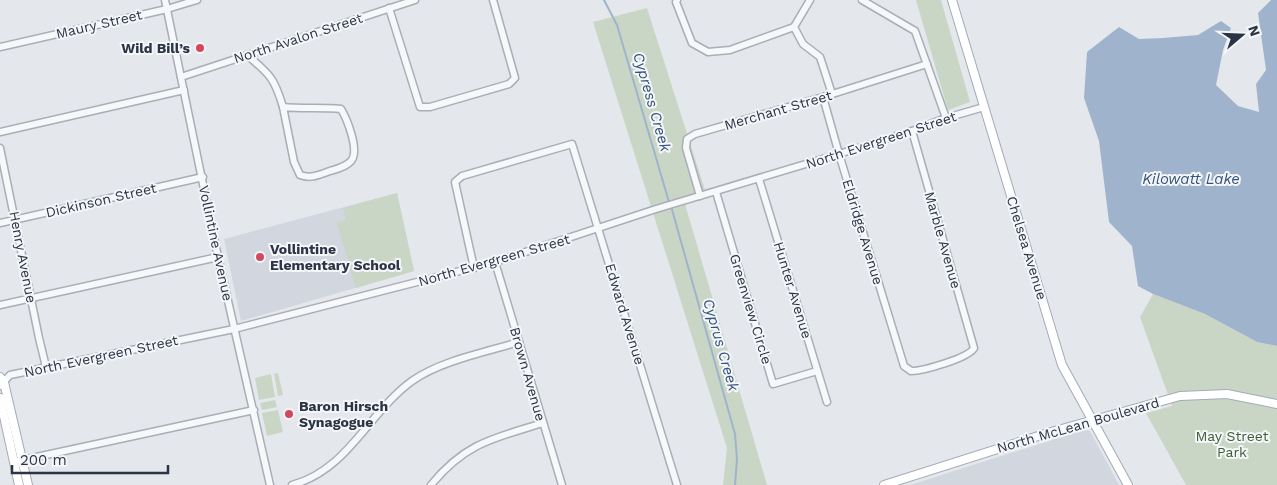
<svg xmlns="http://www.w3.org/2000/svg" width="1277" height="485" viewBox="0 0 1277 485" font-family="'Work Sans',sans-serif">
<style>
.built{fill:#d2d6de}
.green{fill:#c9d6c5}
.water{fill:#9fb4cc}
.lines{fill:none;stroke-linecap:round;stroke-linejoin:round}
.stream{stroke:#9fb4cc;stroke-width:2}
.minor-casing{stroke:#a9aeb7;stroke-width:9}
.major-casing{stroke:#a3abb8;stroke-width:10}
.minor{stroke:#f7f8fa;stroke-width:6}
.major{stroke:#fff;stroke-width:8}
.poi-dot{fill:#d1495b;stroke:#f4f6f9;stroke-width:2}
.labels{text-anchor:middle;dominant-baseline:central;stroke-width:4;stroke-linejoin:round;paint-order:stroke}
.street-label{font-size:14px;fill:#2b3445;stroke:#f4f6f9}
.poi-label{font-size:14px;font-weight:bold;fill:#2b3445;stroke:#f4f6f9;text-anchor:start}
.park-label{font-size:14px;fill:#3f6138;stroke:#f4f6f9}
.water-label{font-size:15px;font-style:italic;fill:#34527a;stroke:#f4f6f9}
</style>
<rect width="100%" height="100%" fill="#e4e7ec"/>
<!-- built -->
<g class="built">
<polygon points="397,193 414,271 241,321 224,239"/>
<polygon points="1084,430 1090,431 1119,485 910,485"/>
</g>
<!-- green -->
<g class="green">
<polygon points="916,0 941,0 970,102 948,110"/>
<polygon points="647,8 705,190 683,197 767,485 723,485 727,448 593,22"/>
<polygon points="397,193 414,271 356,288 337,223 346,220 343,208"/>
<polygon points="1153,294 1205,314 1257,342 1277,346 1277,485 1186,485 1146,413 1172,406 1140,317"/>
<polygon points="278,373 283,395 278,396 274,374"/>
<polygon points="271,374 275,397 259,400 255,378"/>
<polygon points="275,400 277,407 262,410 260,403"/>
<polygon points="278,410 283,432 267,436 262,413"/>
</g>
<!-- water -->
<polygon class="water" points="1271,0 1277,0 1277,346 1257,342 1205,314 1153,294 1138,286 1132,246 1109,222 1099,141 1084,98 1087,52 1119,27 1139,39 1163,38 1198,35 1221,21 1231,28 1223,50 1216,85 1238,106 1259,112 1256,84 1266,70 1258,13"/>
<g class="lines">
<!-- stream -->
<g class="stream">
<polyline points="604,0 617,25 669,202"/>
<polyline points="671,206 735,434 737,459 735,485"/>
</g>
<defs>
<g id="minor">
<polyline points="165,0 218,257 270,485"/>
<polyline points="677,0 676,2 692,43 708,52 730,50 794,27"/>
<polyline points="810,0 794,27 803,44 820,57 832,94"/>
<polyline points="862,0 915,31 946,118"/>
<polyline points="389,8 420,107 430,107 509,84 515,78 493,0"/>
<polyline points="0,47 167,9 197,0"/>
<path d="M247,55C270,75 274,77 283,107"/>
<polyline points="181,77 415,0"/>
<path d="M823,97L839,154L904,366L911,371C923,371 969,358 974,348L912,131"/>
<path d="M283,107C303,109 322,107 341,109C347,119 360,151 351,161C346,167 337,169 330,171C319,175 311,179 300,175L294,162Z"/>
<polyline points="0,132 184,90"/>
<polyline points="0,148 39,338 46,367"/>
<polyline points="759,179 827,402"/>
<polyline points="716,192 773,384 817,371"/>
<polyline points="700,196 686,148 687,139 695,134 823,97 927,64"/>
<polyline points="0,223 203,177"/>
<polyline points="495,262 562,485"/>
<polyline points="474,268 455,182 462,176 572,144 677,485"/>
<polyline points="0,305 218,257"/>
<polyline points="0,386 10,375 234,329 495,262 656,209 839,154 912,131 946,118 984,107"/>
<polyline points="18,461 254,410"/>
<path d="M292,485C348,470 368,413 412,381C440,361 486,352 519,342"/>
<path d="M431,485C465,443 494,438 543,423"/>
</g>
<g id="major">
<polyline points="952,0 1062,365 1128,485"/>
<polyline points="0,377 4,382 6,391 28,485"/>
<polyline points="0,398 19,485"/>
<polyline points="884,485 1051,432 1180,396 1227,394 1277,404"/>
</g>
</defs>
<!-- minor casing -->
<use href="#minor" class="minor-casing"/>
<!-- major casing -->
<use href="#major" class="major-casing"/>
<!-- minor -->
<use href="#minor" class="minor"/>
<!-- major -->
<use href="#major" class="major"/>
</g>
<!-- markers -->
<g class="poi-dot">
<circle cx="200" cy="48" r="5"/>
<circle cx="260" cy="257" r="5"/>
<circle cx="289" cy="414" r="5"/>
</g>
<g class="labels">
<!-- street labels -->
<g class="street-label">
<text transform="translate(99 24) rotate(-13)">Maury Street</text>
<text transform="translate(298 38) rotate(-18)">North Avalon Street</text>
<text transform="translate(778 110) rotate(-16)">Merchant Street</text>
<text transform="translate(881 140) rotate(-18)">North Evergreen Street</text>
<text transform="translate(101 200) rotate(-13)">Dickinson Street</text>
<text transform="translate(863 232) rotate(73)">Eldridge Avenue</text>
<text transform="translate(943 240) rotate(74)">Marble Avenue</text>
<text transform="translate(216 243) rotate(78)">Vollintine Avenue</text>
<text transform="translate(1027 248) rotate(73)">Chelsea Avenue</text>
<text transform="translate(23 257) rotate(79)">Henry Avenue</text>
<text transform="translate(494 260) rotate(-16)">North Evergreen Street</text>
<text transform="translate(793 290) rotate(73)">Hunter Avenue</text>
<text transform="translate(751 309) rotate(73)">Greenview Circle</text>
<text transform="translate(625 314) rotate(73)">Edward Avenue</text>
<text transform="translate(101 356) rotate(-12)">North Evergreen Street</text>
<text transform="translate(528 374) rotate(74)">Brown Avenue</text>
<text transform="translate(1078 425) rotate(-16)">North McLean Boulevard</text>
</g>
<!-- poi labels -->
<g class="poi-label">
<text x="190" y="48" text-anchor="end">Wild Bill’s</text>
<text x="270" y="249">Vollintine<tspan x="270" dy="16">Elementary School</tspan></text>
<text x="299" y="406">Baron Hirsch<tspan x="299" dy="16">Synagogue</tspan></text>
</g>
<!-- park labels -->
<g class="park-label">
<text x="1232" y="436">May Street<tspan x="1232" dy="16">Park</tspan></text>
</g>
<!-- water labels -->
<g class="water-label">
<text transform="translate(652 102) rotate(74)">Cypress Creek</text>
<text x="1191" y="179">Kilowatt Lake</text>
<text transform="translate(721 345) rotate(74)">Cyprus Creek</text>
</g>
</g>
<!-- north arrow -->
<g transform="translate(1242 35) rotate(71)" stroke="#f4f6f9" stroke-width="4" paint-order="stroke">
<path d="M0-4L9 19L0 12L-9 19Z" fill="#2b3445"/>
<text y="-8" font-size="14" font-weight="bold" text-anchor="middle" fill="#2b3445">N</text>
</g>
<!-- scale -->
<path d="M12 465v8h156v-8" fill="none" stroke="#2b3445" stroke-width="2.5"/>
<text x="20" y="465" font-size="15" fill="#2b3445" stroke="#f4f6f9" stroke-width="4" paint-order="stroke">200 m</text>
</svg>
